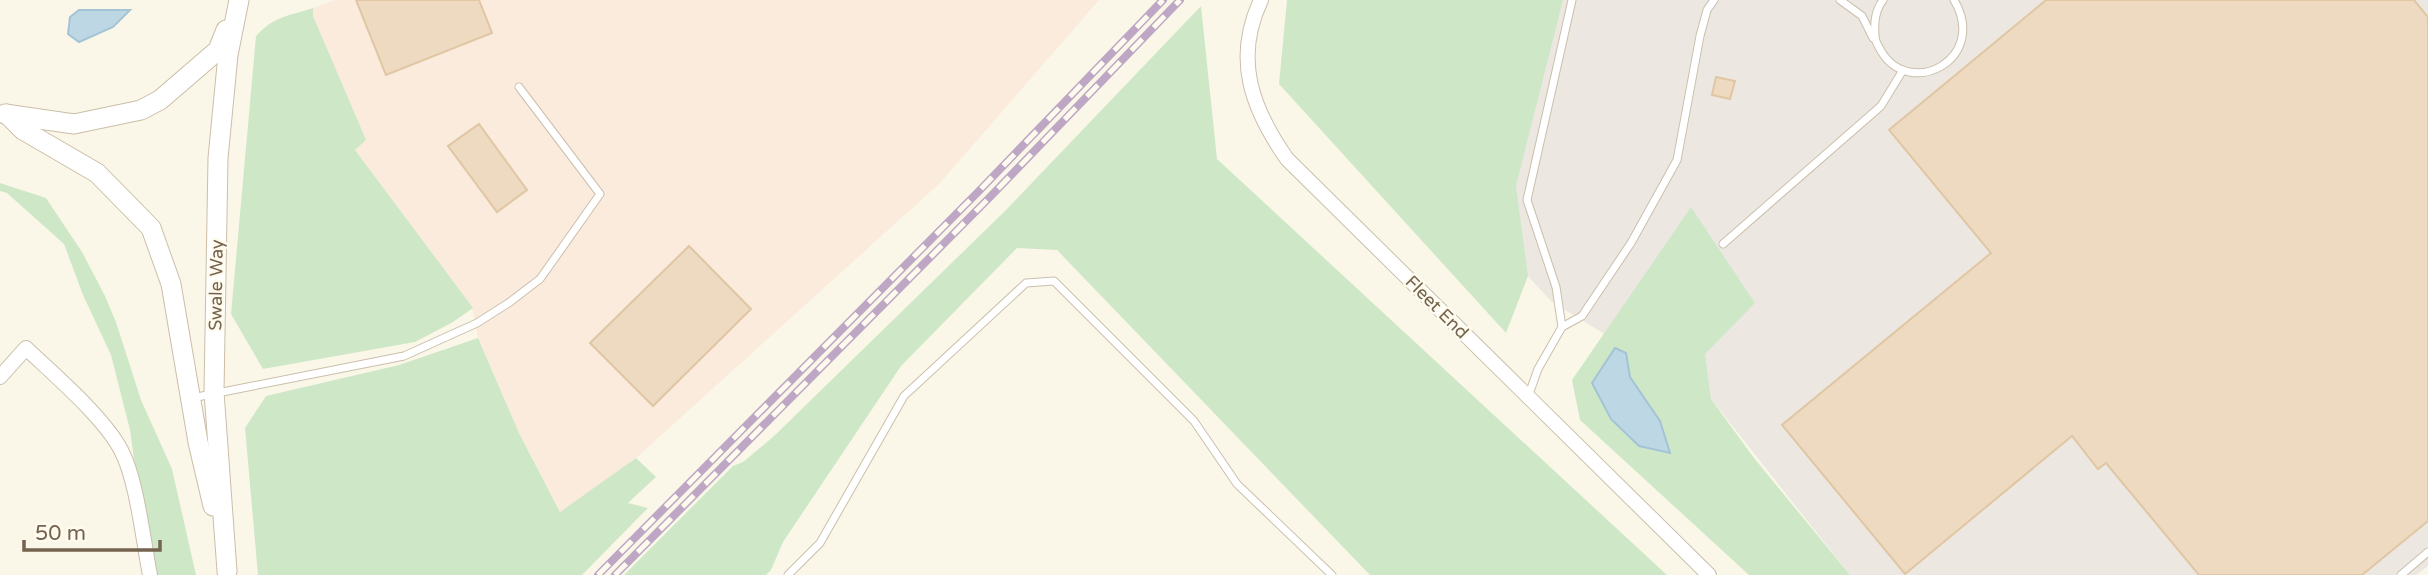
<svg xmlns="http://www.w3.org/2000/svg" width="2428" height="575" viewBox="0 0 2428 575" font-family="'Varela Round',sans-serif">
<style>
.commercial{fill:#faebdd}
.industrial{fill:#ece8e1}
.green{fill:#cee8c7;fill-rule:evenodd}
.water{fill:#bed7e4;stroke:#a4c4d5;stroke-width:2}
.building{fill:#eddac0;stroke:#e0c6a3;stroke-width:2}
.lines{fill:none;stroke-linecap:round;stroke-linejoin:round}
.service-casing{stroke:#cabfac;stroke-width:9}
.minor-casing{stroke:#cabfac;stroke-width:16}
.secondary-casing{stroke:#cbbea8;stroke-width:21}
.service{stroke:#fff;stroke-width:7}
.minor{stroke:#fff;stroke-width:14}
.secondary{stroke:#fff;stroke-width:19}
.rail-casing{stroke:#bda7c5;stroke-width:8}
.rail{stroke:#fefbee;stroke-width:5;stroke-dasharray:16;stroke-linecap:butt}
.labels{text-anchor:middle;dominant-baseline:central;stroke-width:5;stroke-linejoin:round;paint-order:stroke}
.street-label{font-size:18px;fill:#74634e;stroke:#fefbee}
</style>
<rect width="100%" height="100%" fill="#fbf7e8"/>
<!-- commercial -->
<polygon class="commercial" points="334,0 1099,0 940,183 636,458 561,513 519,433 478,338 472,308 355,150 313,16 313,8"/>
<!-- industrial -->
<polygon class="industrial" points="1333,0 2428,0 2428,566 2416,575 1850,575 1711,399 1552,302 1402,143"/>
<!-- green -->
<g class="green">
<polygon points="1287,0 1563,0 1516,186 1528,276 1506,333 1279,84"/>
<polygon points="1201,6 1217,159 1667,575 1370,575 1057,250 1017,248 901,366 783,542 771,570 766,575 624,575 733,466 743,462 773,437 1007,209"/>
<path d="M313,8V16L366,140L355,150L473,308L453,322L415,342L263,369L231,314L256,36C274,16 289,16 313,8Z"/>
<polygon points="0,183 46,198 82,252 105,296 116,322 141,400 172,469 196,575 155,575 141,511 130,430 111,355 83,295 64,244 7,193 0,191"/>
<path d="M1691,207L1755,303L1705,354L1711,399L1754,458L1850,575H1749L1580,420L1572,380ZM1626,353L1630,377L1669,453L1638,446L1611,419Z"/>
<polygon points="478,338 519,433 560,512 636,458 656,477 628,503 648,508 582,575 258,575 245,428 266,396 399,365"/>
</g>
<!-- water -->
<g class="water">
<polygon points="79,10 130,10 113,27 79,42 68,34 70,17"/>
<polygon points="1615,348 1626,353 1630,377 1660,421 1670,453 1639,446 1611,419 1592,383"/>
</g>
<!-- building -->
<g class="building">
<polygon points="356,0 479,0 492,33 386,75"/>
<polygon points="2046,0 2414,0 2428,17 2428,521 2362,575 2199,575 2106,463 2098,469 2072,436 1905,574 1782,425 1991,253 1889,130"/>
<polygon points="1716,77 1735,81 1730,99 1712,95"/>
<polygon points="479,124 527,190 497,212 448,146"/>
<polygon points="689,246 751,309 653,406 590,343"/>
</g>
<g class="lines">
<defs>
<g id="service">
<polyline points="1840,0 1862,16 1873,38"/>
<path d="M1883,0C1875,11 1874,22 1875,36C1875,42 1878,45 1881,51C1910,100 1989,59 1954,0"/>
<polyline points="1723,244 1881,106 1903,70"/>
<polyline points="1562,327 1556,287 1527,200 1572,0"/>
<polyline points="1528,397 1538,369 1562,327 1582,316 1631,243 1677,160 1700,36 1707,10 1714,0"/>
<polyline points="192,398 404,356 477,323 510,302 540,279 600,194 519,87"/>
<polyline points="788,575 820,543 904,396 1026,283 1054,281 1194,421 1237,484 1332,575"/>
<polyline points="2401,575 2428,552"/>
</g>
<g id="minor">
<path d="M1261,0C1233,59 1252,109 1287,159L1709,575"/>
<path d="M0,377L26,348C54,375 103,416 121,450C137,480 143,540 150,575"/>
</g>
<g id="secondary">
<polyline points="5,114 74,124 141,110 160,100 218,50 226,30"/>
<polyline points="7,114 23,130 97,173 151,228 171,284 198,442 213,506"/>
<polyline points="227,571 214,392 218,158 228,55 239,0"/>
</g>
</defs>
<!-- service casing -->
<use href="#service" class="service-casing"/>
<!-- minor casing -->
<use href="#minor" class="minor-casing"/>
<!-- secondary casing -->
<use href="#secondary" class="secondary-casing"/>
<!-- service -->
<use href="#service" class="service"/>
<!-- minor -->
<use href="#minor" class="minor"/>
<!-- secondary -->
<use href="#secondary" class="secondary"/>
<defs>
<g id="rail">
<polyline points="598,575 979,191 1163,0"/>
<polyline points="615,575 988,199 1180,0"/>
</g>
</defs>
<!-- rail casing -->
<use href="#rail" class="rail-casing"/>
<!-- rail -->
<use href="#rail" class="rail"/>
</g>
<g class="labels">
<!-- street labels -->
<g class="street-label">
<text transform="translate(216 285) rotate(-89)">Swale Way</text>
<text transform="translate(1437 307) rotate(45)">Fleet End</text>
</g>
</g>
<!-- scale -->
<path d="M24 540v10h136v-10" fill="none" stroke="#74634e" stroke-width="3.5"/>
<text x="35" y="540" font-size="21" fill="#74634e" stroke="#fefbee" stroke-width="5" paint-order="stroke">50 m</text>
</svg>
